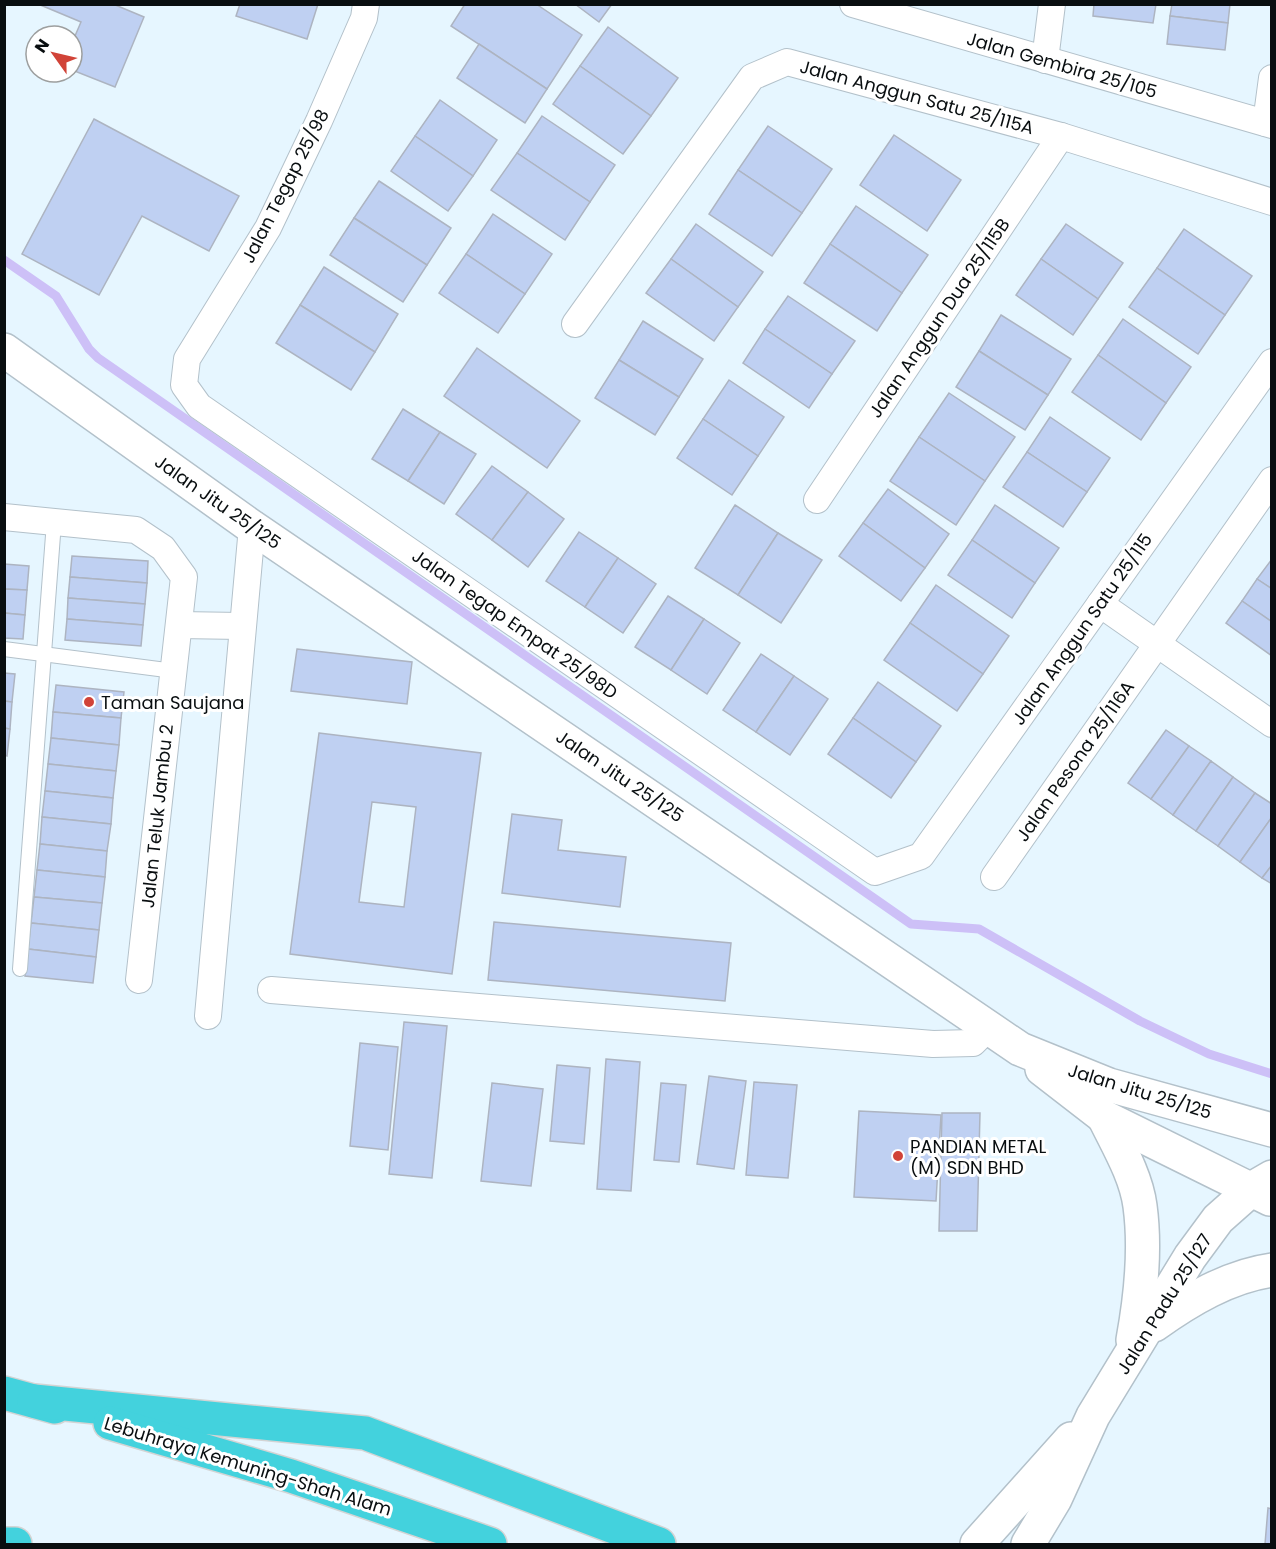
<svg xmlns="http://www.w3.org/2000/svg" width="1276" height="1549" viewBox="0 0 1276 1549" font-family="Poppins,sans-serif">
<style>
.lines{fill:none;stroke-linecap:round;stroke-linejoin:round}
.stream{stroke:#cdc0f7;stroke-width:9}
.building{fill:#bfd0f2;stroke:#adb4c1;stroke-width:1.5;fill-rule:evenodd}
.service-casing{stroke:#b3c1ca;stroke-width:16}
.minor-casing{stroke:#b3c1ca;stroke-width:28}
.tertiary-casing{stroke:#b3c1ca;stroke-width:36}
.motorway-casing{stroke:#d3d4d4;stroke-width:36}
.service{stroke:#fff;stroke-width:14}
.minor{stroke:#fff;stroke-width:26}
.tertiary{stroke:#fff;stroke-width:33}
.motorway{stroke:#43d2dd;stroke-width:33}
.poi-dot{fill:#d14338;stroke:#fff;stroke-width:2}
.labels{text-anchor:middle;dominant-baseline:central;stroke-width:6;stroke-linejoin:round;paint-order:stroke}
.street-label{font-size:18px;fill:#090e10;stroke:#fff}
.poi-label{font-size:18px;fill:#090e10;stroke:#fff;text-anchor:start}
</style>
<rect width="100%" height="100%" fill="#e6f6ff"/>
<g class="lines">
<!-- stream -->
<polyline class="stream" points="4,260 56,296 89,349 98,358 911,924 979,929 1140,1021 1209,1054 1272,1074"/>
</g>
<!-- building -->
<g class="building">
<polygon points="38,4 113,4 144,17 115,87 72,70 72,43 81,22"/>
<polygon points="240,4 318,4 307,39 236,16"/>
<polygon points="465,4 536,4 582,35 547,89 451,26"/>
<polygon points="575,4 612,4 599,22"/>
<polygon points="1094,4 1156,4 1153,23 1093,16"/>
<polygon points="1172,4 1230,4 1228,23 1170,16"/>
<polygon points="1170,16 1228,23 1225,50 1167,44"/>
<polygon points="608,27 678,78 651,116 580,66"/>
<polygon points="479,44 547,89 525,123 457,78"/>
<polygon points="580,66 651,116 623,154 553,104"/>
<polygon points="440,100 497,140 473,176 415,136"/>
<polygon points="542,116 615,165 590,202 517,153"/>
<polygon points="94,119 239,196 209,251 142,216 99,295 22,254"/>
<polygon points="768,126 832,169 802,213 738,170"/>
<polygon points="894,135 961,180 927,231 860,185"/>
<polygon points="415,136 473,176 448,211 391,171"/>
<polygon points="517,153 590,202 565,240 491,190"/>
<polygon points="738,170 802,213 772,256 709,214"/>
<polygon points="379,181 451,228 427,265 354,218"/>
<polygon points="856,206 928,255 902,293 830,244"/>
<polygon points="493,214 552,254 525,294 466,254"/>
<polygon points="354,218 427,265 403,302 330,255"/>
<polygon points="696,224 763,272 738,307 671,259"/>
<polygon points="1066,224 1123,263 1098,299 1041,259"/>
<polygon points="1184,229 1252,276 1225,315 1157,268"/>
<polygon points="830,244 902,293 877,331 804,283"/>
<polygon points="466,254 525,294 498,333 439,293"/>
<polygon points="671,259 738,307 714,341 646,293"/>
<polygon points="1041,259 1098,299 1073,335 1016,295"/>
<polygon points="324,267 398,314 375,352 300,305"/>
<polygon points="1157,268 1225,315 1198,354 1129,307"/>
<polygon points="788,296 855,341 832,374 765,329"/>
<polygon points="300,305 375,352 351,390 276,343"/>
<polygon points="1001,315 1071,359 1048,395 979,351"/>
<polygon points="1123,319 1191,367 1166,403 1098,355"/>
<polygon points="643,321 703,359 679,397 619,360"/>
<polygon points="765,329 832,374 809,408 743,363"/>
<polygon points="477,348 580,421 547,468 444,396"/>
<polygon points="979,351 1048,395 1025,430 956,387"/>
<polygon points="1098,355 1166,403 1141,440 1072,392"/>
<polygon points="619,360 679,397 655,435 595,398"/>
<polygon points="729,380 784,417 758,456 703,419"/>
<polygon points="949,393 1015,437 985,481 919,437"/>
<polygon points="403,409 440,432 408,481 372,459"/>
<polygon points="1050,417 1110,458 1087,492 1027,452"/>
<polygon points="703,419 758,456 732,495 677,458"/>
<polygon points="440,432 476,454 444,504 408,481"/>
<polygon points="919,437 985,481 956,525 890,481"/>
<polygon points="1027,452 1087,492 1063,527 1003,487"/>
<polygon points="492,466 528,492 492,540 456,514"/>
<polygon points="888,489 949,534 925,568 863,523"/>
<polygon points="528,492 564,519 528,567 492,540"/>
<polygon points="735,505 778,533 738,595 695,568"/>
<polygon points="995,505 1059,548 1035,583 972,540"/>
<polygon points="863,523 925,568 901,601 839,556"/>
<polygon points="579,532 618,558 585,607 546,581"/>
<polygon points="778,533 822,560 781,623 738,595"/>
<polygon points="972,540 1035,583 1012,618 948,575"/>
<polygon points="72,556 148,561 147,583 70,577"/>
<polygon points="618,558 656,584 623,633 585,607"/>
<polygon points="1272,559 1272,589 1257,579"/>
<polygon points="4,564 29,566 27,590 4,589"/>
<polygon points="70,577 147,583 145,604 68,598"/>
<polygon points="1257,579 1272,589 1272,622 1242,601"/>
<polygon points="936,585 1009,636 983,674 910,623"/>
<polygon points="4,589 27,590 25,615 4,613"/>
<polygon points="668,596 704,619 671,670 635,647"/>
<polygon points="68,598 145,604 143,625 67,619"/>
<polygon points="1242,601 1272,622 1272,656 1226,623"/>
<polygon points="4,613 25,615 23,639 4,638"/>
<polygon points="67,619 143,625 141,646 65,640"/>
<polygon points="704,619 740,643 707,694 671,670"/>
<polygon points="910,623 983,674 957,711 884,660"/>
<polygon points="297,649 412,662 407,704 291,691"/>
<polygon points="761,654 794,676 756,732 723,710"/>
<polygon points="4,673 15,674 12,702 4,701"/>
<polygon points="794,676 828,699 790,755 756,732"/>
<polygon points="878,682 941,726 916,762 853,718"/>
<polygon points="56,685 124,692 121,718 53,712"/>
<polygon points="4,701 12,702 10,729 4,728"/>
<polygon points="53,712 121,718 119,745 51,738"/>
<polygon points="853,718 916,762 891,798 828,754"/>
<polygon points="4,728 10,729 7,756 4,755"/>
<polygon points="1166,730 1189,746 1151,799 1128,783"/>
<path d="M319,733L481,753L452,974L290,954ZM372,802L416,807L404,907L359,902Z"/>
<polygon points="51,738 119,745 116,771 48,764"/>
<polygon points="1189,746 1211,761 1173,815 1151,799"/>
<polygon points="1211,761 1233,777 1196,831 1173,815"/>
<polygon points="48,764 116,771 113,798 45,791"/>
<polygon points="1233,777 1255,793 1218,846 1196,831"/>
<polygon points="45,791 113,798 111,824 42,817"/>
<polygon points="1255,793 1272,804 1272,817 1240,862 1218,846"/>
<polygon points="512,814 562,820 558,850 626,857 620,907 502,893"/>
<polygon points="42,817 111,824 107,851 40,844"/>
<polygon points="1272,817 1272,865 1262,878 1240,862"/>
<polygon points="40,844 107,851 105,877 37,870"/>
<polygon points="1272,865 1272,884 1262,878"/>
<polygon points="37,870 105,877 102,903 34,897"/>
<polygon points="34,897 102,903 99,930 31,923"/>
<polygon points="494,922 731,943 725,1001 488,980"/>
<polygon points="31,923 99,930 96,957 28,949"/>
<polygon points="28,949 96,957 93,983 25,976"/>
<polygon points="404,1022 447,1026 432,1178 389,1174"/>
<polygon points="360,1043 398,1047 388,1150 350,1146"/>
<polygon points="606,1059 640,1062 631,1191 597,1189"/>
<polygon points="557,1065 590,1068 584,1144 550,1141"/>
<polygon points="709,1076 746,1081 734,1169 697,1164"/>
<polygon points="754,1082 797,1085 788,1178 746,1175"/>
<polygon points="492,1083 543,1089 531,1186 481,1181"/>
<polygon points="661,1083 686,1085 679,1162 654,1160"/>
<polygon points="859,1111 941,1115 936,1201 854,1197"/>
<polygon points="942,1113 980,1113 977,1231 939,1231"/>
<polygon points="1268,1508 1272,1509 1272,1544 1265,1544"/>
</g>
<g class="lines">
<defs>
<g id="service">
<polyline points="4,649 174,671"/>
<polyline points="20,969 54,522"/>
</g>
<g id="minor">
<polyline points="366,4 364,18 319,121 268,228 187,359 184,385 199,406 875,872 921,856 1272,362"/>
<polyline points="853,4 1272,125"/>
<polyline points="1045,60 1052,4"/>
<polyline points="1266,123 1272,78"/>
<polyline points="575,324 752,77 787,62 1061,136 1272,202"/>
<polyline points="817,500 1061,136"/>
<polyline points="4,517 136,530 163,548 184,577 139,980"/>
<polyline points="1100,604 1272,724"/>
<polyline points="179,625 241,626"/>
<polyline points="994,877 1272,480"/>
<polyline points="271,990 933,1044 973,1043 989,1027"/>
<polyline points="208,1016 252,527"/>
</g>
<g id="tertiary">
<polyline points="4,350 252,527 1020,1049 1109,1085 1272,1130"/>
<polyline points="1042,1069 1104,1117 1270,1199"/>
<path d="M1104,1117C1117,1144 1136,1175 1140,1206C1146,1250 1141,1296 1133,1340"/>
<path d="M1154,1325C1189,1300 1229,1276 1272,1270"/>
<polyline points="977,1544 1071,1439"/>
<polyline points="1028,1544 1055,1499 1093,1416 1190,1257 1218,1219 1253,1188 1272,1177"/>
</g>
<g id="motorway">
<polyline points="4,1393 55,1407"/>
<polyline points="34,1401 365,1433 659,1544"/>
<polyline points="110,1423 291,1476 490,1544"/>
<polyline points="4,1544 15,1544"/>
</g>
</defs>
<!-- service casing -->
<use href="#service" class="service-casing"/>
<!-- minor casing -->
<use href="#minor" class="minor-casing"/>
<!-- tertiary casing -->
<use href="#tertiary" class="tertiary-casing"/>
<!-- motorway casing -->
<use href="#motorway" class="motorway-casing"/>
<!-- service -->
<use href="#service" class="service"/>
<!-- minor -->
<use href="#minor" class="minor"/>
<!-- tertiary -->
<use href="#tertiary" class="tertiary"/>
<!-- motorway -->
<use href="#motorway" class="motorway"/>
</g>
<!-- markers -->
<g class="poi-dot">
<circle cx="89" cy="702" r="6"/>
<circle cx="898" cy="1156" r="6"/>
</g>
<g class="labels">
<!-- street labels -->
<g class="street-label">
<text transform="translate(1062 65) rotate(16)">Jalan Gembira 25/105</text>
<text transform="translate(917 97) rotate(15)">Jalan Anggun Satu 25/115A</text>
<text transform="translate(285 186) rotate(-63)">Jalan Tegap 25/98</text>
<text transform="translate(939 318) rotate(-56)">Jalan Anggun Dua 25/115B</text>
<text transform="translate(218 502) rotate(35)">Jalan Jitu 25/125</text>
<text transform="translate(515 624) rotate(35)">Jalan Tegap Empat 25/98D</text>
<text transform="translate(1082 629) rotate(-55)">Jalan Anggun Satu 25/115</text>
<text transform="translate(1075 761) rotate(-55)">Jalan Pesona 25/116A</text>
<text transform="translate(620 776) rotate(34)">Jalan Jitu 25/125</text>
<text transform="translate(157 816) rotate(-84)">Jalan Teluk Jambu 2</text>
<text transform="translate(1140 1091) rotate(17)">Jalan Jitu 25/125</text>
<text transform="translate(1164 1304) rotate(-58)">Jalan Padu 25/127</text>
<text transform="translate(248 1466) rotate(17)">Lebuhraya Kemuning-Shah Alam</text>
</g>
<!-- poi labels -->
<g class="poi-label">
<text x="101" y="702">Taman Saujana</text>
<text x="910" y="1146">PANDIAN METAL<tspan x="910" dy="21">(M) SDN BHD</tspan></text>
</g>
</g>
<!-- border -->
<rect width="1276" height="1549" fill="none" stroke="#090e10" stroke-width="12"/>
<!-- north arrow -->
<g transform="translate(54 54) rotate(304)"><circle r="28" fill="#ffffff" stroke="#9d9f9f" stroke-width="1.5"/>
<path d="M0-4.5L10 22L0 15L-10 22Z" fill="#d14338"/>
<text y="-9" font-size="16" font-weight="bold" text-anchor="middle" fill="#090e10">N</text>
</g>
</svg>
